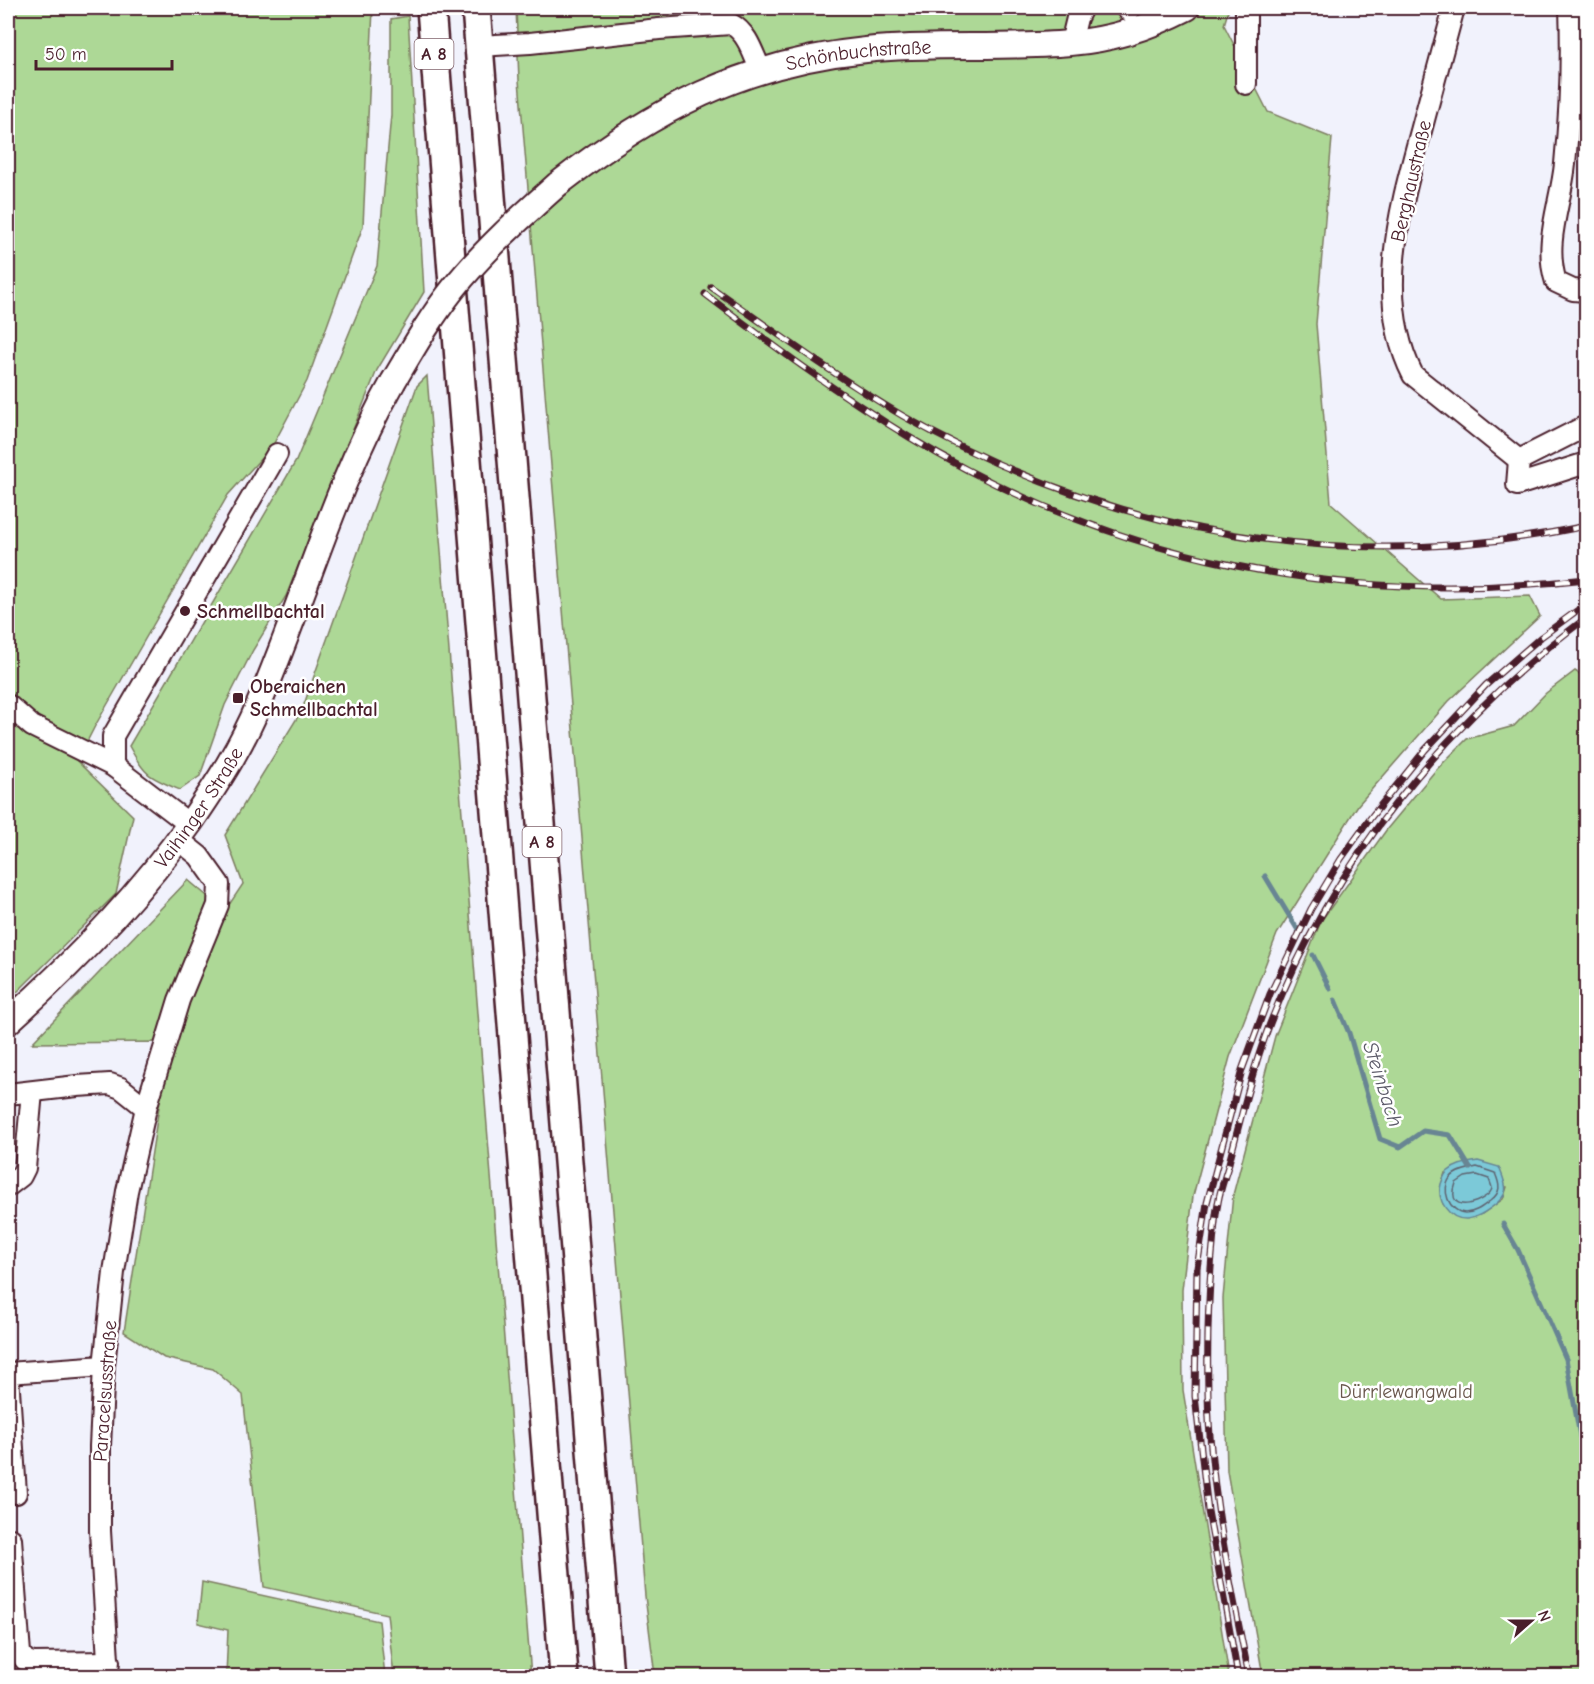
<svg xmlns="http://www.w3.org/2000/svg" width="1594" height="1684" viewBox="0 0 1594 1684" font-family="'Comic Neue',sans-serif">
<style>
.green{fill:#add896;stroke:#7c7c60;stroke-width:1.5;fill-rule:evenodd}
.water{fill:#7bc9d8;stroke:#678593;stroke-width:1.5}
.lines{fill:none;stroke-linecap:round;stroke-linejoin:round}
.shore{stroke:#5e6370;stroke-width:1.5}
.stream{stroke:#678593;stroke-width:5}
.minor-casing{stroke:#4a1f2b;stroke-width:24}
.major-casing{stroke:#4a1f2b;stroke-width:28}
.highway-casing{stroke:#4a1f2b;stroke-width:32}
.minor{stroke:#fff;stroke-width:20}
.major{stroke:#fff;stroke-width:24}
.highway{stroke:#fff;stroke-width:27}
.rail-casing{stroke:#4a1f2b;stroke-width:7}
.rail{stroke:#fff;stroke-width:4.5;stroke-dasharray:14;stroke-linecap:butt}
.major-bridge-casing{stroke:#4a1f2b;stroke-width:28;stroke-linecap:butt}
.major-bridge{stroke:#fff;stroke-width:24}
.poi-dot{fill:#4a1f2b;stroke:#fff;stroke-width:2}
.labels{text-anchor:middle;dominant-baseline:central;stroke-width:5;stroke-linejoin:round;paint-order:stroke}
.shield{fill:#fff;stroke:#80626b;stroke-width:1.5}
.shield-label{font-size:18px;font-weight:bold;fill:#4a1f2b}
.street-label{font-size:20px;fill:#4a1f2b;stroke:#fff}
.poi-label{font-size:20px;font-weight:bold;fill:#4a1f2b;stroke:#fff;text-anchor:start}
.park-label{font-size:20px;fill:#68564b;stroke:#fff}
.water-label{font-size:21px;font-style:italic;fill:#5b5a68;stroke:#fff}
</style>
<rect width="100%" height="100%" fill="#f1f2fc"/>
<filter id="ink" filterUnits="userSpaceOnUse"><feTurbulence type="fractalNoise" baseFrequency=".0167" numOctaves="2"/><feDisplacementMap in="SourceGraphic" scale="12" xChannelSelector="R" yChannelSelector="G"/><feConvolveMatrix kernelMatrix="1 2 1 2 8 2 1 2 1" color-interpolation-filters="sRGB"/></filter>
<g filter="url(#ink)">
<!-- green -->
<g class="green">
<polygon points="8,8 373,8 363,226 307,381 273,445 228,495 95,726 77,761 133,816 116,894 8,1001"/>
<polygon points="516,8 1229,8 1224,25 1268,112 1332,138 1316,324 1331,503 1441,599 1530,596 1540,616 1449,701 1358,805 1277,934 1230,1057 1193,1196 1182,1290 1183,1390 1229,1676 655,1676 645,1596 519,80"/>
<path d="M408,16L424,292L377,370L286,596L253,650L225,705L200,776L180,790C149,777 145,776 129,746L296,461L377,266L391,115V19Z"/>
<polygon points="427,376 531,1676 394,1676 387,1614 264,1587 243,1395 213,1369 164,1358 124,1332 169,1042 32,1043 188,880 225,911 243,884 225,835 302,710 417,386"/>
<path d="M1575,671L1586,678V1676H1263L1227,1471L1223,1298L1233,1195L1275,1036L1321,921L1387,829L1435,771L1467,739L1514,726L1546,693ZM1445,1173L1507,1187L1503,1199L1482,1214L1443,1204L1440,1189Z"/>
<polygon points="202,1582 379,1621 385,1676 226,1676 228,1630 198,1623"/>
</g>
<!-- water -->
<path class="water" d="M1478,1161L1499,1167C1507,1187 1511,1193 1492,1207C1485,1212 1477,1218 1467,1219C1449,1220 1436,1200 1441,1184C1443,1179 1444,1175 1447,1172C1456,1164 1467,1163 1478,1161Z"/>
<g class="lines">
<!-- shore -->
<g class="shore">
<path d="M1477,1167L1495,1173C1500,1185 1502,1192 1490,1201C1483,1206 1475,1213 1465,1213C1449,1212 1440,1189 1451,1177C1457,1170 1469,1169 1477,1167Z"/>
<path d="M1477,1175L1489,1179C1489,1180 1492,1186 1492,1188C1491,1200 1443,1220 1456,1183L1465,1177Z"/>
</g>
<!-- stream -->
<g class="stream">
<polyline points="1265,876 1299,932"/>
<polyline points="1313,955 1330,989"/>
<polyline points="1335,1000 1349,1033 1380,1139 1400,1147 1423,1131 1450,1135 1470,1168"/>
<polyline points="1503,1224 1518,1250 1566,1359 1586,1469"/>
</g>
<defs>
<g id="minor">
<polyline points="1126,8 1129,11"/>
<polyline points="1246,8 1246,84"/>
<path d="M1454,8C1443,49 1432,90 1421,131C1400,209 1374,299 1413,375L1519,460L1586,426"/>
<path d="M1570,8C1572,59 1570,113 1565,164C1561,204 1543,242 1556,282L1573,290L1586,291"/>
<polyline points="1071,43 1077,18 1082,8"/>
<path d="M479,46L530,43L659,29L731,24C748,33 753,54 761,71"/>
<polyline points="1519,460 1517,485 1586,463"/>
<polyline points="8,705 32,726 113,766 189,824"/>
<polyline points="113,766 113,736 277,454"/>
<polyline points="8,1094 77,1086 110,1084 121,1088 146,1108"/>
<polyline points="8,1186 21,1176 25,1168 32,1092"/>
<polyline points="8,1373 104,1366"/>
<polyline points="8,1375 16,1493"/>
<polyline points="11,1539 20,1653 25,1660 33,1663 109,1662"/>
<polyline points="109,1676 100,1531 100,1446 104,1366 114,1272 127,1191 146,1108 179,1000 218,905 219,884 199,856 179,840"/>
</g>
<g id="major">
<path id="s1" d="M558,184C653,110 744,62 866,50C934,43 1002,49 1070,43C1110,40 1152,26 1187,8"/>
<path id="s2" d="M8,1022C76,961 138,897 191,822C217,784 241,747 259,704C305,597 335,484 393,382"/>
</g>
<g id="highway">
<polyline points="431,8 564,1676"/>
<polyline points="476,8 609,1676"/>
</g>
</defs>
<!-- minor casing -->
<use href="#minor" class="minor-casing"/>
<!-- major casing -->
<use href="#major" class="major-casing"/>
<!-- highway casing -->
<use href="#highway" class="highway-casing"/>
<!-- minor -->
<use href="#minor" class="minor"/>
<!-- major -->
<use href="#major" class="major"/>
<!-- highway -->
<use href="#highway" class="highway"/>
<defs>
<g id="rail">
<path d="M711,287C774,331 836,377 903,416C1115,536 1348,576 1586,526"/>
<path d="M705,294C771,344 838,394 909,437C1117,563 1346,607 1586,579"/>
<polyline points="1238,1676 1208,1511 1195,1396 1197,1268 1207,1203 1242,1070 1270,994 1311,909 1341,859 1372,816 1425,750 1486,685 1541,637 1586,604"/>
<path d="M1249,1676C1230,1582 1210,1490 1208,1394C1207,1344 1208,1294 1213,1245C1214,1231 1215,1217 1218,1203C1220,1190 1225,1177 1229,1163C1241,1117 1252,1071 1269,1026C1333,861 1445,723 1586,618"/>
</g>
</defs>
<!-- rail casing -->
<use href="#rail" class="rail-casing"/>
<!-- rail -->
<use href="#rail" class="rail"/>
<defs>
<path id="major-bridge" d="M393,382C412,350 430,318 453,289C484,250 521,217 558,184"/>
</defs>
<!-- major-bridge casing -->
<use href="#major-bridge" class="major-bridge-casing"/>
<!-- major-bridge -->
<use href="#major-bridge" class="major-bridge"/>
</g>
</g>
<!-- markers -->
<g class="poi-dot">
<circle cx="185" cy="611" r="6"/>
<rect x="232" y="692" width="12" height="12" rx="3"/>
</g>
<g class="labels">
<!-- shield labels -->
<g class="shield">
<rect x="414.5" y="39" width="39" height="30" rx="4.5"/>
<rect x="522.5" y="827" width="39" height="30" rx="4.5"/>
</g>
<g class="shield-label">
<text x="434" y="54">A 8</text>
<text x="542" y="842">A 8</text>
</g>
<!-- street labels -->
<g class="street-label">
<text stroke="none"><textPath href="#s1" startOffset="333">Schönbuchstraße</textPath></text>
<text transform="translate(1411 181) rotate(-77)">Berghaustraße</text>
<text stroke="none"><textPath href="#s2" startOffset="288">Vaihinger Straße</textPath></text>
<text transform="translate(105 1391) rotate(-86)">Paracelsusstraße</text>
</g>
<!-- poi labels -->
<g class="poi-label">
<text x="197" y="611">Schmellbachtal</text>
<text x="250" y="686">Oberaichen<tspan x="250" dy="23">Schmellbachtal</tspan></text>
</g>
<!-- park labels -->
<g class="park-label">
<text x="1406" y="1391">Dürrlewangwald</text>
</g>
<!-- water labels -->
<g class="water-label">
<text transform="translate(1383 1084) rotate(72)">Steinbach</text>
</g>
</g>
<!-- margin -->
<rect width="1594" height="1684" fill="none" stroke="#fff" stroke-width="30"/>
<rect x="15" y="15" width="1564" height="1654" fill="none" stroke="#4a1f2b" stroke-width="2" filter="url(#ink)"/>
<!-- north arrow -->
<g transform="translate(1531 1621) rotate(69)" stroke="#ffffff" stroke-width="4.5" paint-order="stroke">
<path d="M0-4.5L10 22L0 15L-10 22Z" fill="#4a1f2b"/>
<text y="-9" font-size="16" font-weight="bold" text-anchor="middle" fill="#4a1f2b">N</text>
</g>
<!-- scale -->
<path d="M36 60v9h136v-9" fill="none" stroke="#4a1f2b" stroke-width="3"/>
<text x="45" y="60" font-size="18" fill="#4a1f2b" stroke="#ffffff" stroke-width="4.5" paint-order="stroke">50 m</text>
</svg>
